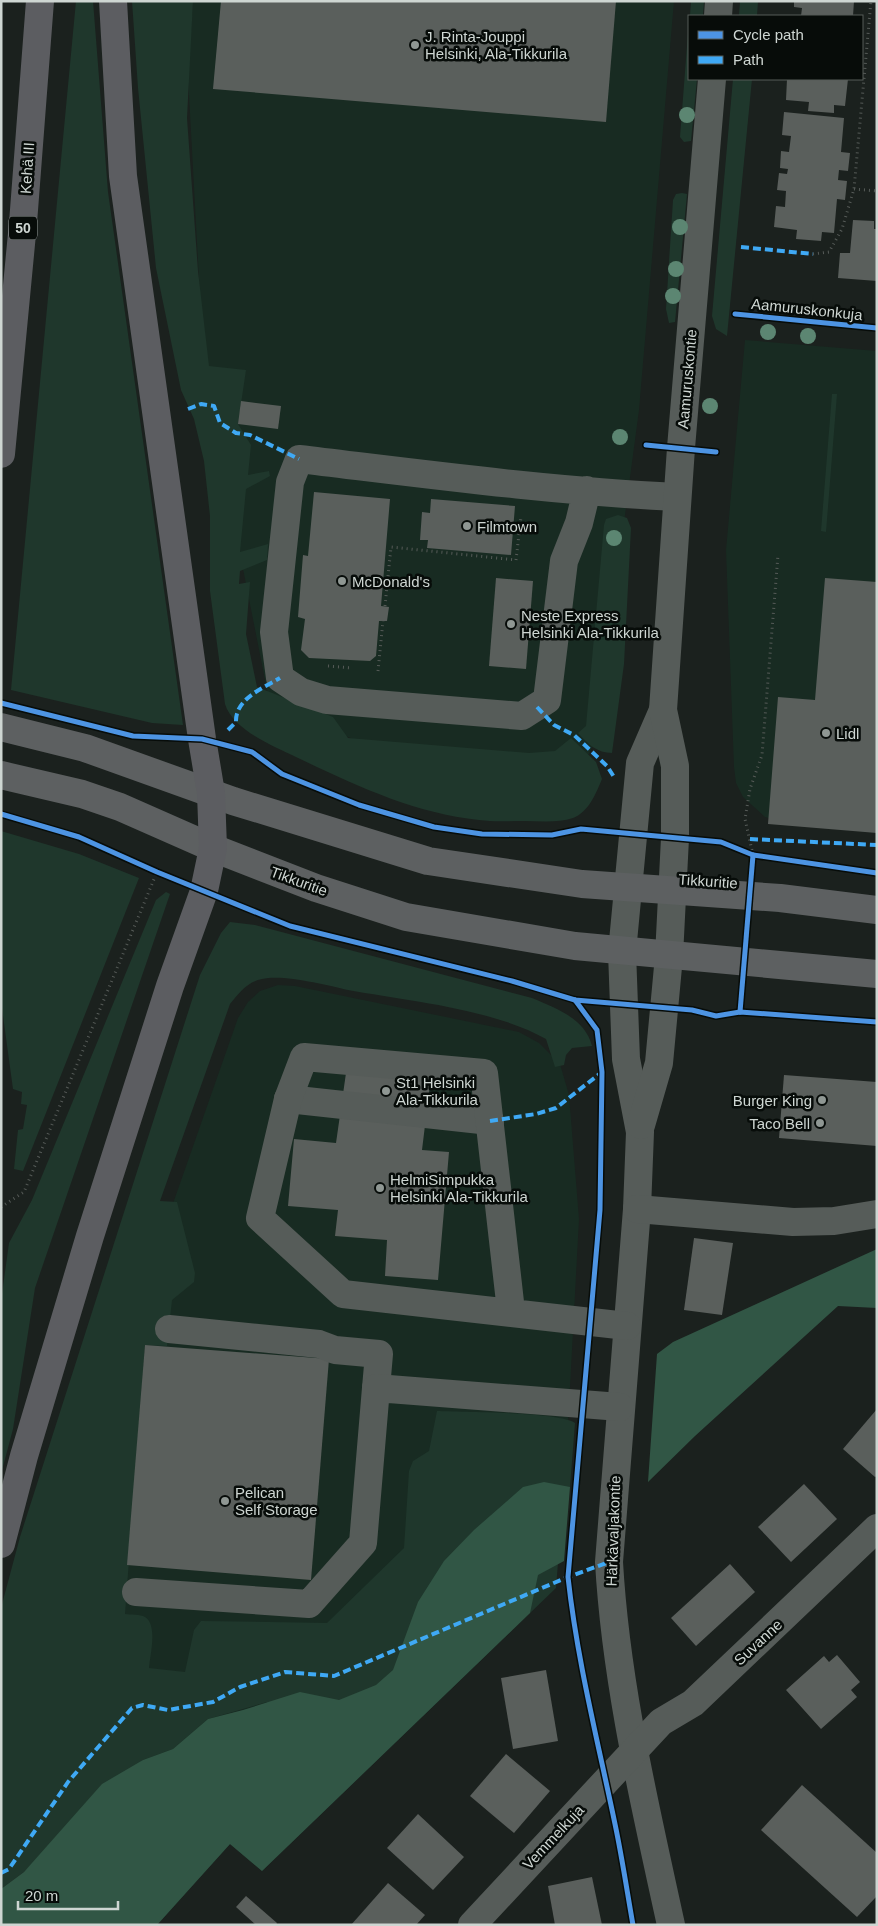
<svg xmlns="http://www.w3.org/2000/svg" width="878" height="1926" viewBox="0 0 878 1926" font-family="Arial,sans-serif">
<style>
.built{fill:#182b22}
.green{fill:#1f372c}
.forest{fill:#315645}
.building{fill:#5a5f5c}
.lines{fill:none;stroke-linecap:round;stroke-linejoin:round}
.path{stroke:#565b58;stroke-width:3;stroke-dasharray:1 4;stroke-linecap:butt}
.minor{stroke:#565c59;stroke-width:28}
.major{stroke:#5d6061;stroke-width:28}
.highway{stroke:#5c5d61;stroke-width:28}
.quiet{stroke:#3fa9f5;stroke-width:4;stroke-dasharray:8 4;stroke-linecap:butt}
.cycleway-casing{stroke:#070c09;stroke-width:8}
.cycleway{stroke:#4d94e3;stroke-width:5}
.tree{fill:#5c8672}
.poi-dot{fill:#8f9793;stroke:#070c09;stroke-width:2}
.labels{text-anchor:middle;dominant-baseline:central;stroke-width:5;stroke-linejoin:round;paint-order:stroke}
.shield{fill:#070c09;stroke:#929996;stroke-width:1}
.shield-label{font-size:14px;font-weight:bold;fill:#ced6d2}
.poi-label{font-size:15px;fill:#ced6d2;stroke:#070c09;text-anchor:start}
.street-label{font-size:15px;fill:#ced6d2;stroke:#070c09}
</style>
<rect width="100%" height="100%" fill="#1b211e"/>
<!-- built -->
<g class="built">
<polygon points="193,1 674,1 639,410 595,740 589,754 576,766 421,767 270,705 204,372 188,76"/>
<polygon points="745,340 877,351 877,833 787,823 765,817 743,797 736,783 734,767 726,550"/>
<polygon points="278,985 295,986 519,1032 539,1043 560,1064 569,1095 579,1219 566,1462 134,1832 88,1446 238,1018 248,1002 260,991"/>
</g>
<!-- green -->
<g class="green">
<polygon points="76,1 93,1 108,192 183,725 152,723 11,690"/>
<path d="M132,1H193L187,118L198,271L209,366L246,370L238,424L251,445L248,475L269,471L270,476L246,489L240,552L268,544L267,560L240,571L239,584L250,582L246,634L257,687L333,717L348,738L529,753L555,751L571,738L596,762L602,779C596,793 589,812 573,818C558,823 540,821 524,821C509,821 493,822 479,820C413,813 355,785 296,757C273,746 233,730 225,704L210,591V516L204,461L194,419L181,390L156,268L138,88Z"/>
<polygon points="691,1 704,1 703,16 690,16"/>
<polygon points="740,1 758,1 757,16 739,16"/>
<polygon points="689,20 689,79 697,79 691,141 684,142 680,137"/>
<polygon points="733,79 752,79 727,336 716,329 712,316"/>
<polygon points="682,193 687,194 675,322 669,323 666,309 673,200 676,194"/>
<polygon points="832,394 837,394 826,532 821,531"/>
<path d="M618,515L627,518L631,528L624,664L612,753C597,753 588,744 578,733L586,726L604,525L606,519Z"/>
<polygon points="1,831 79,854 139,878 23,1171 14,1169 18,1130 23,1129 27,1105 21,1104 22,1092 13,1089 1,1001"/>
<polygon points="166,892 170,894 35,1288 13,1429 1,1474 1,1301 9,1243 32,1200 156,900"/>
<path d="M230,922L255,925L532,998C555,1008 585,1018 592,1046L572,1048L566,1055L564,1065L555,1067L546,1039C493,1009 409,1001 348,990C326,985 283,974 262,979C247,982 239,993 230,1004L160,1201L177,1202L195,1273L194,1282L172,1300L167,1346L145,1345L125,1614C131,1615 140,1614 145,1617C158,1625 150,1655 149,1668L185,1672L194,1630L201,1621L327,1623L404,1548L409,1471L413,1461L429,1451L437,1411C460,1412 562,1412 575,1423L570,1487H564L556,1588L262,1871L230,1844L157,1925L267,1702L208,1719L173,1749L143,1760L24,1872L1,1889V1608L20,1537L200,975L221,933Z"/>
</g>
<!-- forest -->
<g class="forest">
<polygon points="877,1249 877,1308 838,1306 695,1436 648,1482 657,1354 673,1342"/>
<polygon points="544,1482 570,1487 564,1561 538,1575 530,1613 262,1871 230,1844 157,1925 1,1925 1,1889 24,1872 102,1784 143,1760 173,1749 208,1719 243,1710 300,1692 339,1700 376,1685 393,1670 418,1602 444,1561 474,1530 523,1487"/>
</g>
<!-- building -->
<g class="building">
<polygon points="221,1 616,1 606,122 213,89"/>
<polygon points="794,1 854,1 853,16 801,16 802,8 794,7"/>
<polygon points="787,79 848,79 845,106 834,105 834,113 808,111 809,102 786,100"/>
<polygon points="784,112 844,118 841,152 850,153 848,171 839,170 838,180 847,181 845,200 837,199 834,233 822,232 821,241 796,239 797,230 774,227 776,206 785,207 786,191 777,190 779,173 787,174 788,169 780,168 781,151 789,152 791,136 782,135"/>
<polygon points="853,220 874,221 874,229 877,229 877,281 838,278 840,253 850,253"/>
<polygon points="241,401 281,406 278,429 238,424"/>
<polygon points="314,492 390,499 381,606 389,607 387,621 379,621 376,656 370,661 309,658 301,650 305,619 298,617 303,555 308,556"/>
<polygon points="431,499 515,506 511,555 427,548 428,540 420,540 422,512 430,513"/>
<polygon points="496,578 533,581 526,669 489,666"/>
<polygon points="825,578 877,582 877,833 768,824 778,697 815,700"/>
<polygon points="349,1052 433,1060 422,1150 449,1152 438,1280 385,1276 387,1240 335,1236 338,1210 288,1206 294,1139 336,1143"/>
<polygon points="784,1075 877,1082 877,1146 779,1138"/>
<polygon points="694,1238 733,1243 722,1315 684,1310"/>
<polygon points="145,1345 329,1359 311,1580 127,1565"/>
<polygon points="877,1409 877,1476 875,1477 843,1449"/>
<polygon points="804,1484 837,1519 791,1562 758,1527"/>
<polygon points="730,1564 755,1592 696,1646 671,1618"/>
<polygon points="837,1655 860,1682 851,1690 857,1697 821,1729 786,1690 824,1656 829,1662"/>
<polygon points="546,1670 558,1741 513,1749 501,1678"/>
<polygon points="506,1754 550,1791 514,1833 470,1796"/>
<polygon points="802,1785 877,1853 877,1896 857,1917 761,1830"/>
<polygon points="418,1814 464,1857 433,1890 387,1848"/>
<polygon points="592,1877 602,1925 555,1925 548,1886"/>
<polygon points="388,1883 425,1915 416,1925 351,1925"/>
<polygon points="246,1896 277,1923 276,1925 256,1925 236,1907"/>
</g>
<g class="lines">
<!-- path -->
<g class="path">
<polyline points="854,189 877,191"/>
<polyline points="813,254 829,252 842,229 854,189 871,1"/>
<polyline points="385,606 391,547 516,560 521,517"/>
<polyline points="328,666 352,668"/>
<polyline points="378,671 383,621"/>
<polyline points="753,855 745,819 750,789 762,755 778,555"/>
<polyline points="1,1207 24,1192 157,872"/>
</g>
<!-- minor -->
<g class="minor">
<polyline points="718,16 719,1"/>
<path d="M587,490L579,523L564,561L547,700L522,716L327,700L301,692L280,678L274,632L290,482L299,459C425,474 551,491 677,497"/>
<path d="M663,710L640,763L622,952L626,1059L640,1132L637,1209L609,1562C616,1685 645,1805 671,1925"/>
<polyline points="288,1099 490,1121"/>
<polyline points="641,1125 659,1063 669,956 675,838 675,766 663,710 681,448 712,79"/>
<polyline points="637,1209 793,1222 834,1221 877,1214"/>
<polyline points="511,1311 484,1073 304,1057 288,1099 260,1218 343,1294 627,1326"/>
<polyline points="169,1329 319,1344 335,1350 379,1354 376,1388"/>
<polyline points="136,1592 309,1604 363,1543 376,1388 620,1407"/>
<polyline points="472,1925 661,1722 693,1703 877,1528"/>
</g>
<!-- major -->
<g class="major">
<polyline points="1,727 85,748 233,801 428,861 582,884 780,898 877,910"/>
<polyline points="1,775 82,794 120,807 213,848 316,888 406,917 575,946 877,974"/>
</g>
<!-- highway -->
<g class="highway">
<polyline points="1,454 23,223 40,1"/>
<polyline points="1,1544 24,1456 90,1236 170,986 204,891 213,848 211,793 202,739 123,176 113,1"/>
</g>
<!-- quiet -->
<g class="quiet">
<polyline points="741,247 813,254"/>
<polyline points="188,409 201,404 214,406 220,423 236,433 250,435 299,459"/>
<polyline points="537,707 554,725 574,735 607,766 614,777"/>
<path d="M228,730L236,722C235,699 263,688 280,678"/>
<polyline points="750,839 877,845"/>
<polyline points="490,1121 536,1114 556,1108 602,1072"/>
<polyline points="1,1873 9,1869 68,1782 132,1708 143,1705 168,1710 213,1702 240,1687 285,1672 334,1676 568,1577 609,1562"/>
</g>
<defs>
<g id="cycleway">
<polyline points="735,314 877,328"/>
<polyline points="646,445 716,452"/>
<polyline points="1,703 133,736 202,739 252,752 282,774 359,805 434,827 482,834 552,835 581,829 721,842 753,855 877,873"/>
<polyline points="1,814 79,837 157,872 290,926 512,981 575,1000 692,1010 716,1016 740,1012 877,1022"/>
<path d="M575,1000L597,1030L602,1072L600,1210L568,1577C577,1660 598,1742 615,1824C622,1857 627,1891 633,1925"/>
<polyline points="740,1012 753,855"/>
</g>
</defs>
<!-- cycleway casing -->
<use href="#cycleway" class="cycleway-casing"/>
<!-- cycleway -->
<use href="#cycleway" class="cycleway"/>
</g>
<!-- trees -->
<g class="tree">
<circle cx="687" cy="115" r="8"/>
<circle cx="680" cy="227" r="8"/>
<circle cx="676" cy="269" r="8"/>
<circle cx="673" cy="296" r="8"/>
<circle cx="768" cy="332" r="8"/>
<circle cx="808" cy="336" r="8"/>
<circle cx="710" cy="406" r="8"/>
<circle cx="620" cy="437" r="8"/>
<circle cx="614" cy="538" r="8"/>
</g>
<!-- markers -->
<g class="poi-dot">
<circle cx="415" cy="45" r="5"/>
<circle cx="467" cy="526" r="5"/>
<circle cx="342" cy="581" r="5"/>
<circle cx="511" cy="624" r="5"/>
<circle cx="826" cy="733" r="5"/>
<circle cx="386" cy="1091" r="5"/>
<circle cx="822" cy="1100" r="5"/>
<circle cx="820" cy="1123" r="5"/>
<circle cx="380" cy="1188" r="5"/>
<circle cx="225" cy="1501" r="5"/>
</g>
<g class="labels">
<!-- shield labels -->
<rect class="shield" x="9" y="216.5" width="28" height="23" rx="4"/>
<g class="shield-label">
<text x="23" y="228">50</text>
</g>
<!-- poi labels -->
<g class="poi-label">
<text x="425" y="36">J. Rinta-Jouppi<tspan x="425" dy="17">Helsinki, Ala-Tikkurila</tspan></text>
<text x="477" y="526">Filmtown</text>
<text x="352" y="581">McDonald's</text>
<text x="521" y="615">Neste Express<tspan x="521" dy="17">Helsinki Ala-Tikkurila</tspan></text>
<text x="836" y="733">Lidl</text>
<text x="396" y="1082">St1 Helsinki<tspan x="396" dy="17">Ala-Tikkurila</tspan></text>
<text x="812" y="1100" text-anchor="end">Burger King</text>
<text x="810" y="1123" text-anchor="end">Taco Bell</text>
<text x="390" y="1179">HelmiSimpukka<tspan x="390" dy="17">Helsinki Ala-Tikkurila</tspan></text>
<text x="235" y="1492">Pelican<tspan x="235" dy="17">Self Storage</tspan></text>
</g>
<!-- street labels -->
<g class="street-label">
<text transform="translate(27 168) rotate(-86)">Kehä III</text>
<text transform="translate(807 309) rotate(6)">Aamuruskonkuja</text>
<text transform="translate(687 379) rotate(-85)">Aamuruskontie</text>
<text transform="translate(299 881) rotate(20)">Tikkuritie</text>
<text transform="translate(708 881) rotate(4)">Tikkuritie</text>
<text transform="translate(613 1531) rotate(-88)">Härkävaljakontie</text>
<text transform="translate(758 1642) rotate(-43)">Suvanne</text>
<text transform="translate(553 1837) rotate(-47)">Vemmelkuja</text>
</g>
</g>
<!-- border -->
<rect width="878" height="1926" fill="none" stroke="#ced6d2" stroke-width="5"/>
<!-- legend -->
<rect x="688" y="15" width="175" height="65" fill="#070c09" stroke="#575d59"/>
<rect x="698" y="31" width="25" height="8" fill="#4d94e3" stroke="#575d59"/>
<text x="733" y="40" font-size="15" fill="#ced6d2">Cycle path</text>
<rect x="698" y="56" width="25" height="8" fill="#3fa9f5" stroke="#575d59"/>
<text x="733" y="65" font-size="15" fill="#ced6d2">Path</text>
<!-- scale -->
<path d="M18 1901v8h100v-8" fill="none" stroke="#ced6d2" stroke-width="2.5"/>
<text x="25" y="1901" font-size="15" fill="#ced6d2" stroke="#070c09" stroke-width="4" paint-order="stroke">20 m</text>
</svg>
